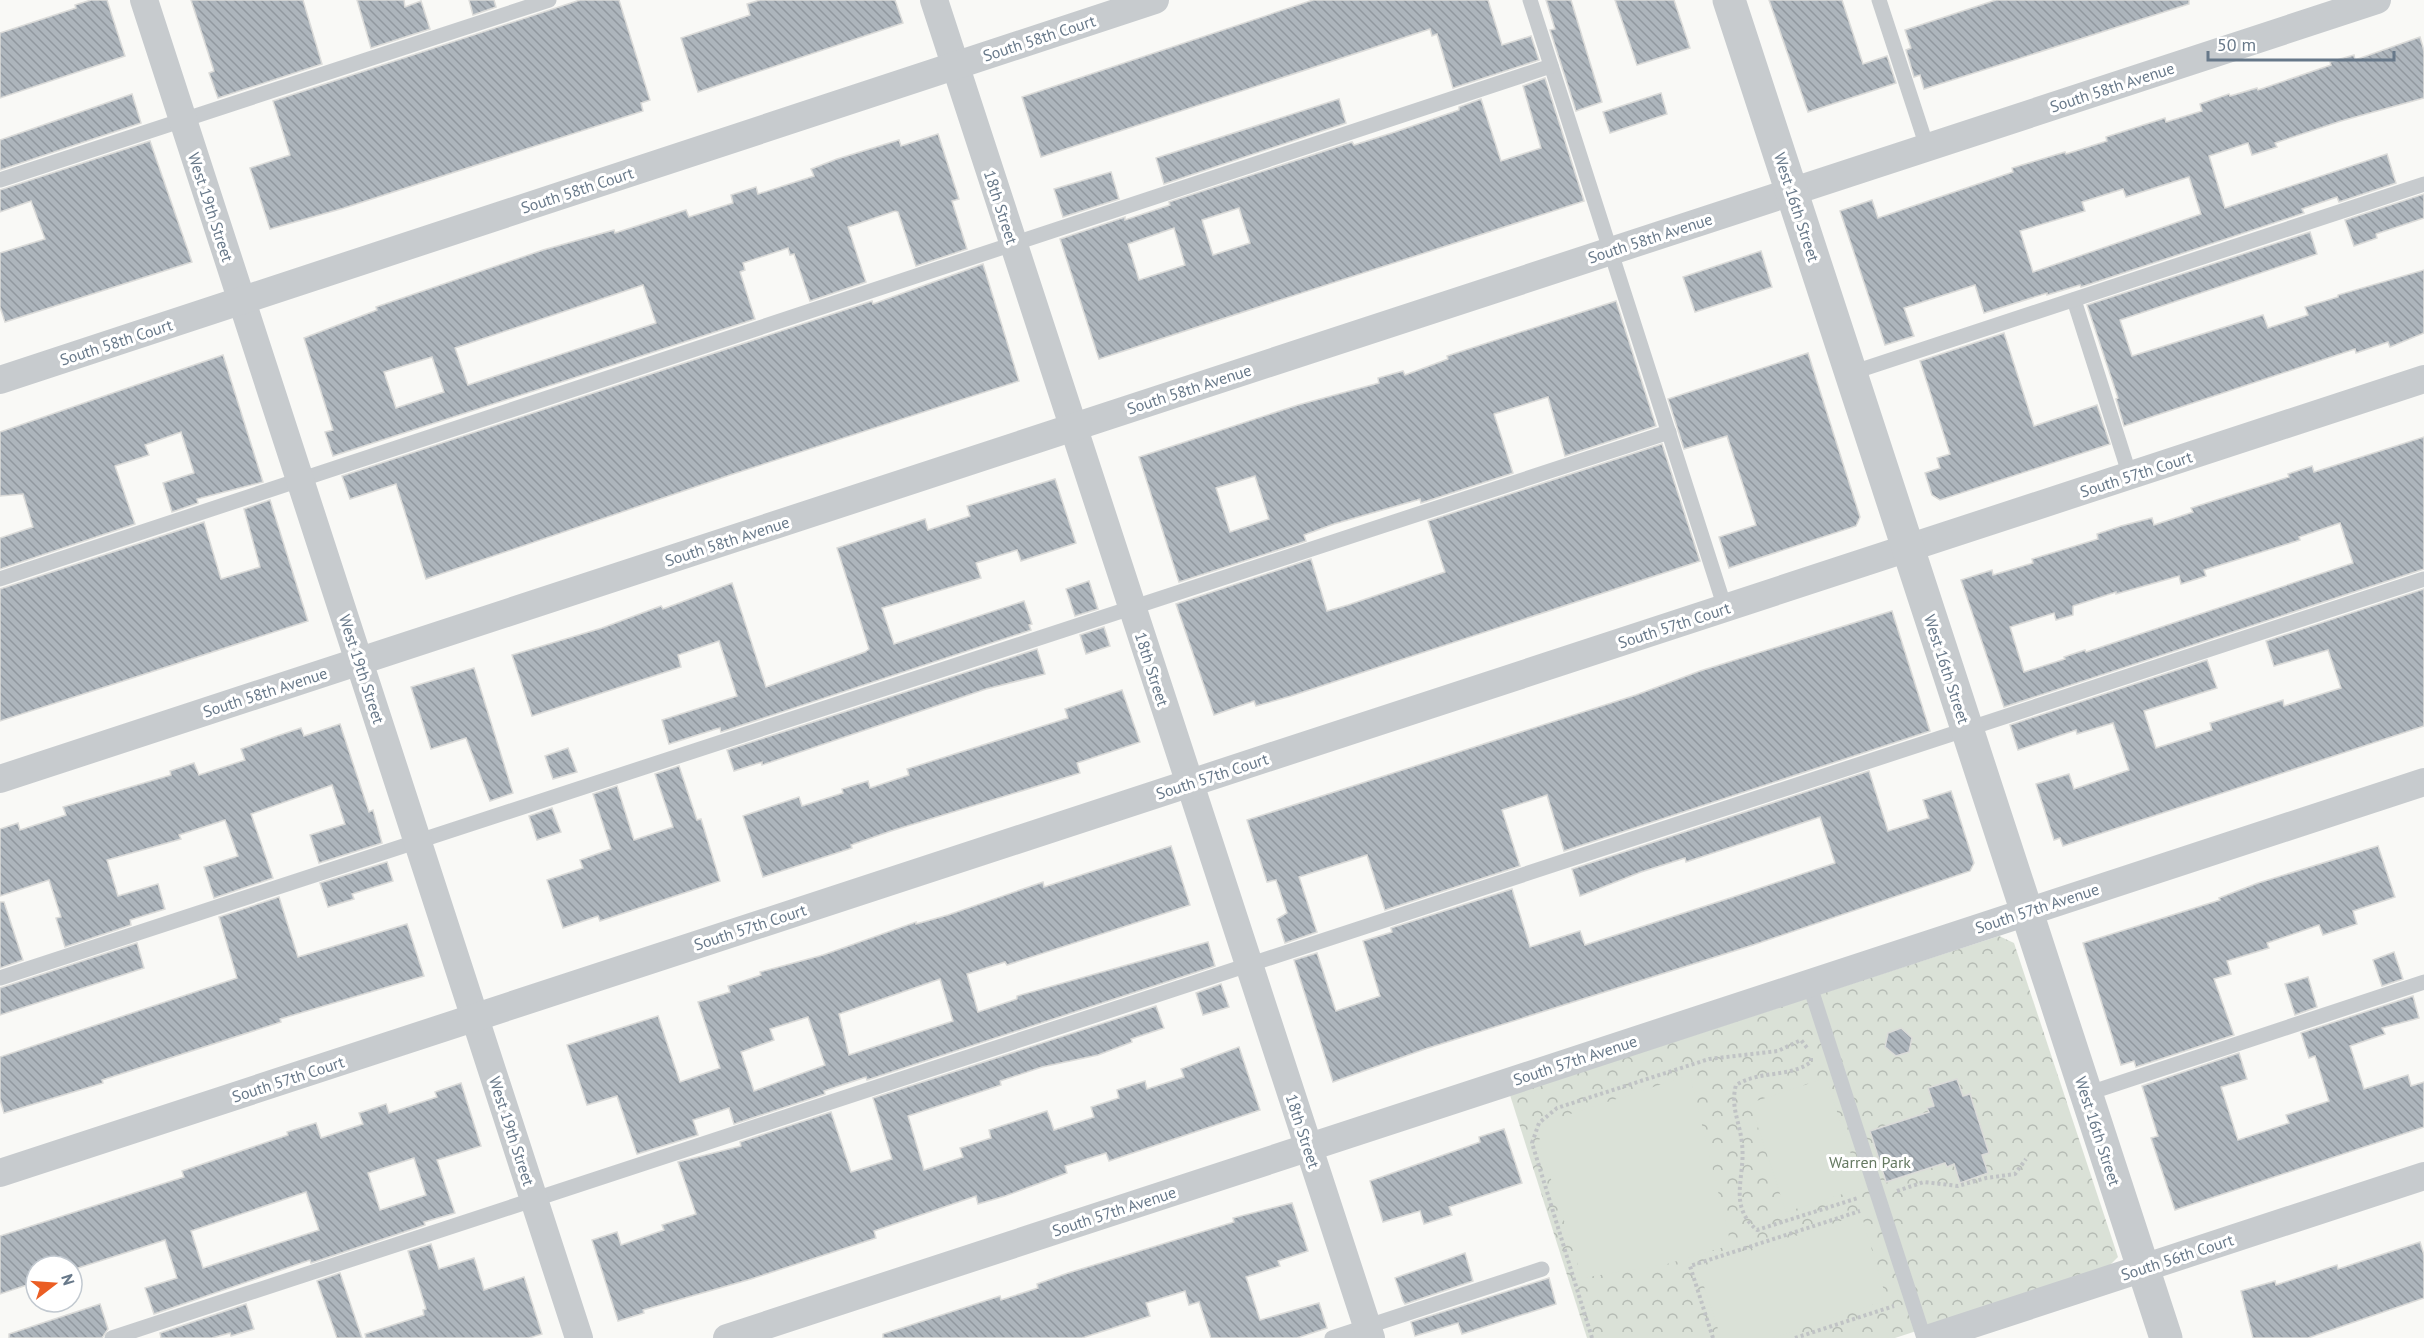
<svg xmlns="http://www.w3.org/2000/svg" width="2424" height="1338" viewBox="0 0 2424 1338" font-family="'PT Sans',sans-serif">
<style>
.forest{fill:url(#forest-crowns)}
.pitch{fill:#dae1d7}
.building{fill:url(#building-back-hatch);stroke:#dbdbd9;stroke-width:1.5;fill-rule:evenodd}
.lines{fill:none;stroke-linecap:round;stroke-linejoin:round}
.path{stroke:#c0c3c5;stroke-width:4;stroke-dasharray:3 3;stroke-linecap:butt}
.service{stroke:#c7cbce;stroke-width:15}
.minor{stroke:#c7cbce;stroke-width:28}
.tertiary{stroke:#c7cbce;stroke-width:33}
.labels{text-anchor:middle;dominant-baseline:central;stroke-width:6;stroke-linejoin:round;paint-order:stroke}
.street-label{font-size:16px;fill:#677889;stroke:#fff}
.park-label{font-size:16px;fill:#667a62;stroke:#fff}
</style>
<defs>
<pattern id="forest-crowns" width="20" height="18" patternUnits="userSpaceOnUse" patternTransform="scale(1.5)"><rect width="20" height="18" fill="#dae1d7"/><path d="M2 6a3 3 0 1 1 6 0M12 15a3 3 0 1 1 6 0" fill="none" stroke="#b5bbb4"/></pattern>
<pattern id="building-back-hatch" width="6" height="6" patternUnits="userSpaceOnUse" patternTransform="scale(1.5)"><rect width="6" height="6" fill="#adb5bc"/><path d="M-1 5l2 2M0 0l6 6M5-1l2 2" fill="none" stroke="#91989f"/></pattern>
</defs>
<rect width="100%" height="100%" fill="#f9f9f6"/>
<!-- forest -->
<polygon class="forest" points="1999,936 2014,943 2118,1257 2106,1269 1895,1338 1587,1338 1510,1095"/>
<!-- pitch -->
<g class="pitch">
<polygon points="1690,1075 1731,1245 1667,1264 1582,1278 1539,1141 1543,1128 1555,1119"/>
<polygon points="1826,1078 1862,1188 1786,1212 1750,1103"/>
<polygon points="1856,1216 1863,1220 1885,1294 1884,1301 1773,1338 1721,1338 1698,1268"/>
</g>
<!-- building -->
<g class="building">
<polygon points="91,0 107,0 125,56 0,98 0,33 76,8 75,5"/>
<polygon points="191,0 303,0 322,64 218,98 209,73 214,71"/>
<polygon points="357,0 404,0 405,7 421,1 430,29 371,48"/>
<polygon points="469,0 494,0 496,7 473,15"/>
<polygon points="580,0 619,0 650,100 641,103 643,111 344,208 270,229 250,168 290,155 273,101"/>
<polygon points="760,0 895,0 903,23 698,92 681,38 750,15 747,4"/>
<polygon points="1313,0 1488,0 1502,45 1531,36 1539,60 1453,88 1437,34 1432,36 1430,29 1041,157 1022,97"/>
<polygon points="1546,0 1571,0 1602,102 1576,111 1550,30 1555,29"/>
<polygon points="1615,0 1674,0 1690,48 1637,65"/>
<polygon points="1769,0 1842,0 1863,64 1887,56 1896,83 1808,112"/>
<polygon points="1996,0 2189,0 2189,4 1924,89 1920,75 1914,77 1906,50 1911,48 1905,30"/>
<path d="M2420,37L2424,51V98L2341,121L2275,143L2277,147L2252,155L2248,143L2209,156L2225,208L2387,154L2396,183L2339,202L2337,197L2302,209L2304,213L2081,287L2080,285L2047,295V293L1984,313L1975,285L1944,295L1904,308L1914,336L1885,345L1840,211L1872,200L1878,218L2013,172L2012,168L2065,152L2066,154L2107,141L2106,137L2165,118L2166,122L2202,111L2200,104L2229,94L2230,96L2257,88L2258,90L2331,65L2330,62L2354,55L2355,60ZM2189,177L2201,214L2033,272L2020,231L2085,211L2082,202L2123,189L2126,197Z"/>
<path d="M1545,78L1584,201L1099,359L1060,239L1125,217V220L1170,205L1169,202L1352,142L1354,145L1395,132L1459,110V107L1481,99L1501,161L1541,148L1523,86ZM1239,208L1250,243L1213,255L1202,220ZM1174,228L1185,265L1139,280L1128,244Z"/>
<polygon points="1661,93 1667,114 1610,133 1603,112"/>
<polygon points="132,94 141,123 0,170 0,140"/>
<polygon points="1339,99 1346,123 1164,184 1156,158"/>
<path d="M938,134L959,199L952,201L967,249L916,266L898,212L895,211L848,227L866,282L810,301L794,254L790,255L788,248L743,263L745,270L740,272L755,319L333,456L325,432L333,430L304,338L377,310L376,307L543,250L614,230L615,233L686,210L689,217L733,203L731,195L756,187L758,194L814,176L811,169L837,159L899,140L901,146ZM643,285L656,323L468,385L455,348ZM432,357L444,392L396,408L384,372Z"/>
<polygon points="150,141 192,262 5,322 0,307 0,253 45,239 31,201 0,212 0,190"/>
<polygon points="1111,172 1119,199 1063,217 1054,189"/>
<polygon points="2424,194 2424,218 2376,234 2377,238 2354,246 2345,220"/>
<polygon points="2310,232 2317,254 2120,320 2132,356 2263,315 2268,328 2308,315 2305,307 2338,297 2338,295 2424,270 2424,333 2390,347 2388,342 2356,353 2355,349 2124,426 2116,399 2118,398 2087,305"/>
<polygon points="1761,251 1772,287 1695,312 1683,277"/>
<polygon points="983,264 1019,381 733,474 426,579 396,484 350,499 342,476 872,301 873,304"/>
<path d="M1616,301L1656,426L1565,456L1548,397L1494,414L1513,473L1421,503L1420,499L1417,500L1334,524L1304,535L1306,541L1179,582L1139,457L1298,405L1379,383L1378,378L1403,371L1405,375L1448,359L1447,356ZM1255,476L1269,519L1230,532L1216,488Z"/>
<polygon points="2004,333 2034,426 2097,405 2110,444 1940,500 1932,495 1925,473 1940,468 1937,458 1950,454 1920,361"/>
<polygon points="1808,353 1860,517 1856,526 1729,568 1719,537 1756,525 1727,436 1684,449 1668,399"/>
<polygon points="223,355 263,482 197,499 198,503 172,512 163,483 194,473 181,432 145,445 149,455 115,466 135,524 0,569 0,538 33,527 23,494 0,496 0,432"/>
<path d="M2424,437V569L2004,707L1961,580L1992,570L1993,575L2033,563L2032,559L2098,539L2097,534L2121,526L2152,518L2154,525L2193,512L2191,508L2289,477L2288,474L2312,466L2314,472ZM2340,523L2353,563L2086,652L2085,650L2064,657L2065,659L2024,672L2010,627L2054,613L2056,620L2073,615V606L2116,592V594L2179,576L2181,584L2206,576L2204,570L2300,540L2299,537Z"/>
<polygon points="1662,444 1700,561 1291,696 1256,706 1254,701 1214,715 1176,604 1311,559 1327,611 1348,605 1445,572 1428,521"/>
<polygon points="1055,479 1076,543 1021,561 1017,550 976,563 981,578 882,608 894,644 1024,601 1032,624 1029,625 1031,630 721,732 720,728 716,729 669,744 662,720 737,696 719,641 678,655 681,667 532,716 512,655 602,628 661,606 663,609 732,583 766,687 865,652 869,649 837,548 925,519 928,530 970,516 967,506"/>
<polygon points="270,500 308,621 0,721 0,589 204,522 221,579 260,567 244,509"/>
<polygon points="1089,581 1098,609 1075,616 1066,589"/>
<polygon points="2424,589 2424,726 2063,846 2060,838 2054,840 2036,784 2069,774 2074,789 2129,770 2113,723 2077,734 2076,730 2018,750 2010,725 2207,660 2217,688 2144,711 2156,748 2212,730 2210,723 2283,700 2284,706 2341,688 2328,650 2274,666 2266,641"/>
<polygon points="1892,611 1930,731 1564,851 1547,795 1502,810 1520,866 1385,910 1367,855 1299,877 1317,932 1285,943 1277,919 1287,913 1276,880 1267,882 1247,820 1636,695 1700,671"/>
<polygon points="1104,627 1110,646 1086,654 1080,635"/>
<polygon points="1037,649 1045,674 986,689 762,765 762,762 734,771 727,750"/>
<polygon points="474,668 513,793 490,801 466,738 431,749 411,687"/>
<polygon points="1122,690 1140,742 1077,763 1080,773 891,831 851,845 852,848 763,877 743,816 799,797 802,806 843,793 842,789 868,781 870,788 909,775 907,769 1068,718 1065,709"/>
<polygon points="340,724 369,812 373,810 382,843 319,863 310,835 345,824 332,785 251,814 273,878 214,898 204,867 238,856 225,820 179,835 181,839 107,860 118,896 158,884 165,909 130,920 131,925 65,947 56,918 61,917 49,880 0,896 0,829 18,823 20,830 66,815 63,807 171,775 170,771 194,763 199,775 245,760 241,749 277,736 301,728 304,736"/>
<polygon points="568,748 577,772 553,779 545,756"/>
<polygon points="679,766 697,820 701,819 720,881 600,921 598,916 563,928 547,880 583,868 580,860 611,849 593,794 617,786 634,840 673,827 655,774"/>
<polygon points="1869,771 1888,831 1929,818 1923,800 1951,791 1974,863 1970,871 1753,945 1425,1049 1333,1082 1294,960 1317,953 1336,1011 1380,996 1363,941 1392,932 1391,928 1512,889 1530,947 1580,931 1585,945 1733,897 1835,863 1820,817 1686,862 1685,858 1641,872 1580,896 1572,869"/>
<polygon points="552,808 561,832 537,840 529,816"/>
<path d="M1171,846L1190,905L1007,965L1005,962L967,974L978,1012L1017,999V996L1208,942L1215,966L867,1080L866,1077L824,1091L825,1094L734,1124L729,1108L693,1120L698,1135L637,1154L617,1096L587,1105L567,1045L658,1016L680,1082L720,1068L698,1002L730,992L728,986L761,975L760,972L823,955L916,922V924L948,915L1043,882L1044,887ZM940,979L953,1021L849,1055L839,1014ZM808,1017L825,1065L754,1091L741,1052L774,1040L770,1029Z"/>
<polygon points="2378,846 2395,897 2353,911 2357,924 2323,935 2319,925 2267,943 2269,948 2227,961 2231,974 2214,979 2234,1035 2136,1067 2134,1061 2121,1065 2083,943 2220,900 2219,898 2258,883"/>
<polygon points="387,862 393,881 352,894 354,899 328,907 320,883"/>
<polygon points="279,897 298,957 407,924 424,976 280,1019 281,1022 102,1080 103,1083 4,1113 0,1099 0,1057 237,978 219,917"/>
<polygon points="0,902 4,902 23,960 0,968"/>
<polygon points="137,943 144,968 0,1015 0,988"/>
<polygon points="2394,952 2403,979 2382,986 2373,960"/>
<polygon points="2308,977 2317,1007 2295,1015 2285,984"/>
<polygon points="1221,984 1229,1007 1203,1015 1196,993"/>
<polygon points="2413,996 2419,1018 2382,1028 2385,1034 2350,1046 2364,1089 2408,1075 2411,1086 2424,1082 2424,1127 2175,1210 2151,1138 2158,1136 2142,1086 2239,1053 2247,1079 2221,1087 2238,1140 2289,1123 2286,1115 2329,1101 2315,1056 2309,1058 2301,1033"/>
<polygon points="1156,1006 1164,1028 1131,1039 1132,1042 1098,1055 1042,1067 1000,1081 1001,1085 908,1116 924,1170 963,1157 960,1148 991,1138 989,1130 1047,1111 1054,1130 1094,1117 1091,1107 1119,1098 1117,1090 1145,1081 1147,1089 1184,1077 1181,1069 1239,1047 1260,1110 1109,1161 1106,1153 1065,1166 1067,1173 1005,1196 978,1204 976,1196 874,1231 876,1238 751,1279 643,1310 644,1313 618,1321 592,1240 617,1232 621,1245 664,1230 662,1225 696,1214 678,1162 741,1146 740,1142 831,1112 851,1172 892,1159 873,1098"/>
<polygon points="1901,1028 1912,1038 1909,1052 1896,1056 1885,1047 1888,1033"/>
<polygon points="1957,1079 1963,1096 1970,1094 1989,1153 1982,1155 1988,1173 1960,1183 1954,1164 1947,1167 1945,1163 1886,1182 1870,1131 1929,1112 1927,1108 1934,1106 1928,1088"/>
<path d="M461,1083L481,1146L437,1160L455,1213L424,1222L425,1225L311,1263L310,1260L154,1314L145,1288L177,1278L165,1240L72,1270V1266H36V1282L0,1294V1236L184,1177L182,1171L288,1135L287,1132L316,1123L321,1138L363,1124L359,1113L386,1104L389,1113L437,1097L435,1092ZM414,1158L426,1195L380,1210L368,1173ZM306,1192L319,1230L203,1268L191,1231Z"/>
<polygon points="1504,1129 1522,1183 1449,1207 1452,1215 1424,1224 1420,1211 1383,1222 1370,1181 1480,1142 1479,1137"/>
<polygon points="1292,1203 1308,1251 1278,1261 1280,1266 1246,1277 1260,1320 1319,1303 1327,1328 1297,1338 1211,1338 1199,1302 1189,1305 1185,1291 1146,1303 1150,1316 1082,1338 883,1338 883,1334 1000,1296 1001,1300 1038,1288 1037,1284 1068,1273 1234,1222 1233,1218"/>
<polygon points="2420,1242 2424,1255 2424,1298 2308,1338 2253,1338 2241,1291 2275,1281 2276,1285 2337,1265 2338,1269"/>
<polygon points="431,1244 439,1269 474,1258 484,1290 524,1277 542,1334 529,1338 366,1338 365,1334 424,1315 423,1310 426,1309 408,1251"/>
<polygon points="1465,1253 1473,1281 1405,1304 1403,1301 1395,1278"/>
<polygon points="340,1273 362,1338 337,1338 317,1281"/>
<polygon points="1549,1278 1556,1304 1462,1334 1458,1323 1415,1336 1411,1322"/>
<polygon points="100,1304 108,1329 102,1338 9,1338 9,1334"/>
<polygon points="246,1304 254,1329 231,1336 230,1333 212,1338 161,1338 160,1333"/>
</g>
<g class="lines">
<!-- path -->
<g class="path">
<path d="M1811,1058V1062C1789,1078 1760,1070 1736,1085C1730,1107 1740,1122 1742,1144C1746,1177 1727,1205 1757,1230L1858,1198"/>
<polyline points="1897,1191 1924,1182 1958,1186 1986,1178 2015,1174 2026,1159"/>
<polyline points="1592,1338 1532,1143 1539,1123 1557,1108 1709,1059 1778,1051 1801,1040 1808,1049"/>
<polyline points="1713,1338 1690,1266 1860,1211"/>
<polyline points="1795,1338 1894,1306"/>
</g>
<!-- service -->
<g class="service">
<polyline points="1530,0 1725,608"/>
<polyline points="1879,0 1927,147"/>
<polyline points="0,180 549,0"/>
<polyline points="2074,300 2130,476"/>
<polyline points="1851,373 2424,184"/>
<polyline points="0,579 1551,66"/>
<polyline points="0,978 1669,432"/>
<polyline points="1809,983 1924,1338"/>
<polyline points="2086,1094 2424,982"/>
<polyline points="112,1338 2424,579"/>
<polyline points="1332,1338 1542,1269"/>
</g>
<!-- minor -->
<g class="minor">
<polyline points="144,0 579,1338"/>
<polyline points="934,0 1371,1338"/>
<polyline points="0,380 1155,0"/>
<polyline points="0,779 2377,0"/>
<polyline points="0,1173 2424,379"/>
<polyline points="727,1338 2424,782"/>
<polyline points="1930,1338 2424,1176"/>
</g>
<!-- tertiary -->
<polyline class="tertiary" points="1729,0 2166,1338"/>
</g>
<g class="labels">
<!-- street labels -->
<g class="street-label">
<text transform="translate(1039 38) rotate(-18)">South 58th Court</text>
<text transform="translate(2112 87) rotate(-18)">South 58th Avenue</text>
<text transform="translate(577 190) rotate(-18)">South 58th Court</text>
<text transform="translate(211 207) rotate(72)">West 19th Street</text>
<text transform="translate(1001 207) rotate(72)">18th Street</text>
<text transform="translate(1797 207) rotate(72)">West 16th Street</text>
<text transform="translate(1650 238) rotate(-18)">South 58th Avenue</text>
<text transform="translate(116 342) rotate(-18)">South 58th Court</text>
<text transform="translate(1189 389) rotate(-18)">South 58th Avenue</text>
<text transform="translate(2136 474) rotate(-18)">South 57th Court</text>
<text transform="translate(727 541) rotate(-18)">South 58th Avenue</text>
<text transform="translate(1674 625) rotate(-18)">South 57th Court</text>
<text transform="translate(362 669) rotate(72)">West 19th Street</text>
<text transform="translate(1152 669) rotate(72)">18th Street</text>
<text transform="translate(1947 669) rotate(72)">West 16th Street</text>
<text transform="translate(265 692) rotate(-18)">South 58th Avenue</text>
<text transform="translate(1212 776) rotate(-18)">South 57th Court</text>
<text transform="translate(2037 908) rotate(-18)">South 57th Avenue</text>
<text transform="translate(750 927) rotate(-18)">South 57th Court</text>
<text transform="translate(1575 1060) rotate(-18)">South 57th Avenue</text>
<text transform="translate(288 1079) rotate(-18)">South 57th Court</text>
<text transform="translate(512 1131) rotate(72)">West 19th Street</text>
<text transform="translate(1303 1131) rotate(72)">18th Street</text>
<text transform="translate(2098 1131) rotate(72)">West 16th Street</text>
<text transform="translate(1114 1211) rotate(-18)">South 57th Avenue</text>
<text transform="translate(2177 1257) rotate(-18)">South 56th Court</text>
</g>
<!-- park labels -->
<g class="park-label">
<text x="1870" y="1162">Warren Park</text>
</g>
</g>
<!-- north arrow -->
<g transform="translate(54 1284) rotate(73)"><circle r="28" fill="#ffffff" stroke="#c2c9d0" stroke-width="1.5"/>
<path d="M0-4.5L10 22L0 15L-10 22Z" fill="#eb5e24"/>
<text y="-9" font-size="16" font-weight="bold" text-anchor="middle" fill="#677889">N</text>
</g>
<!-- scale -->
<path d="M2208 51v9h186v-9" fill="none" stroke="#677889" stroke-width="3"/>
<text x="2217" y="51" font-size="18" fill="#677889" stroke="#ffffff" stroke-width="4.5" paint-order="stroke">50 m</text>
</svg>
